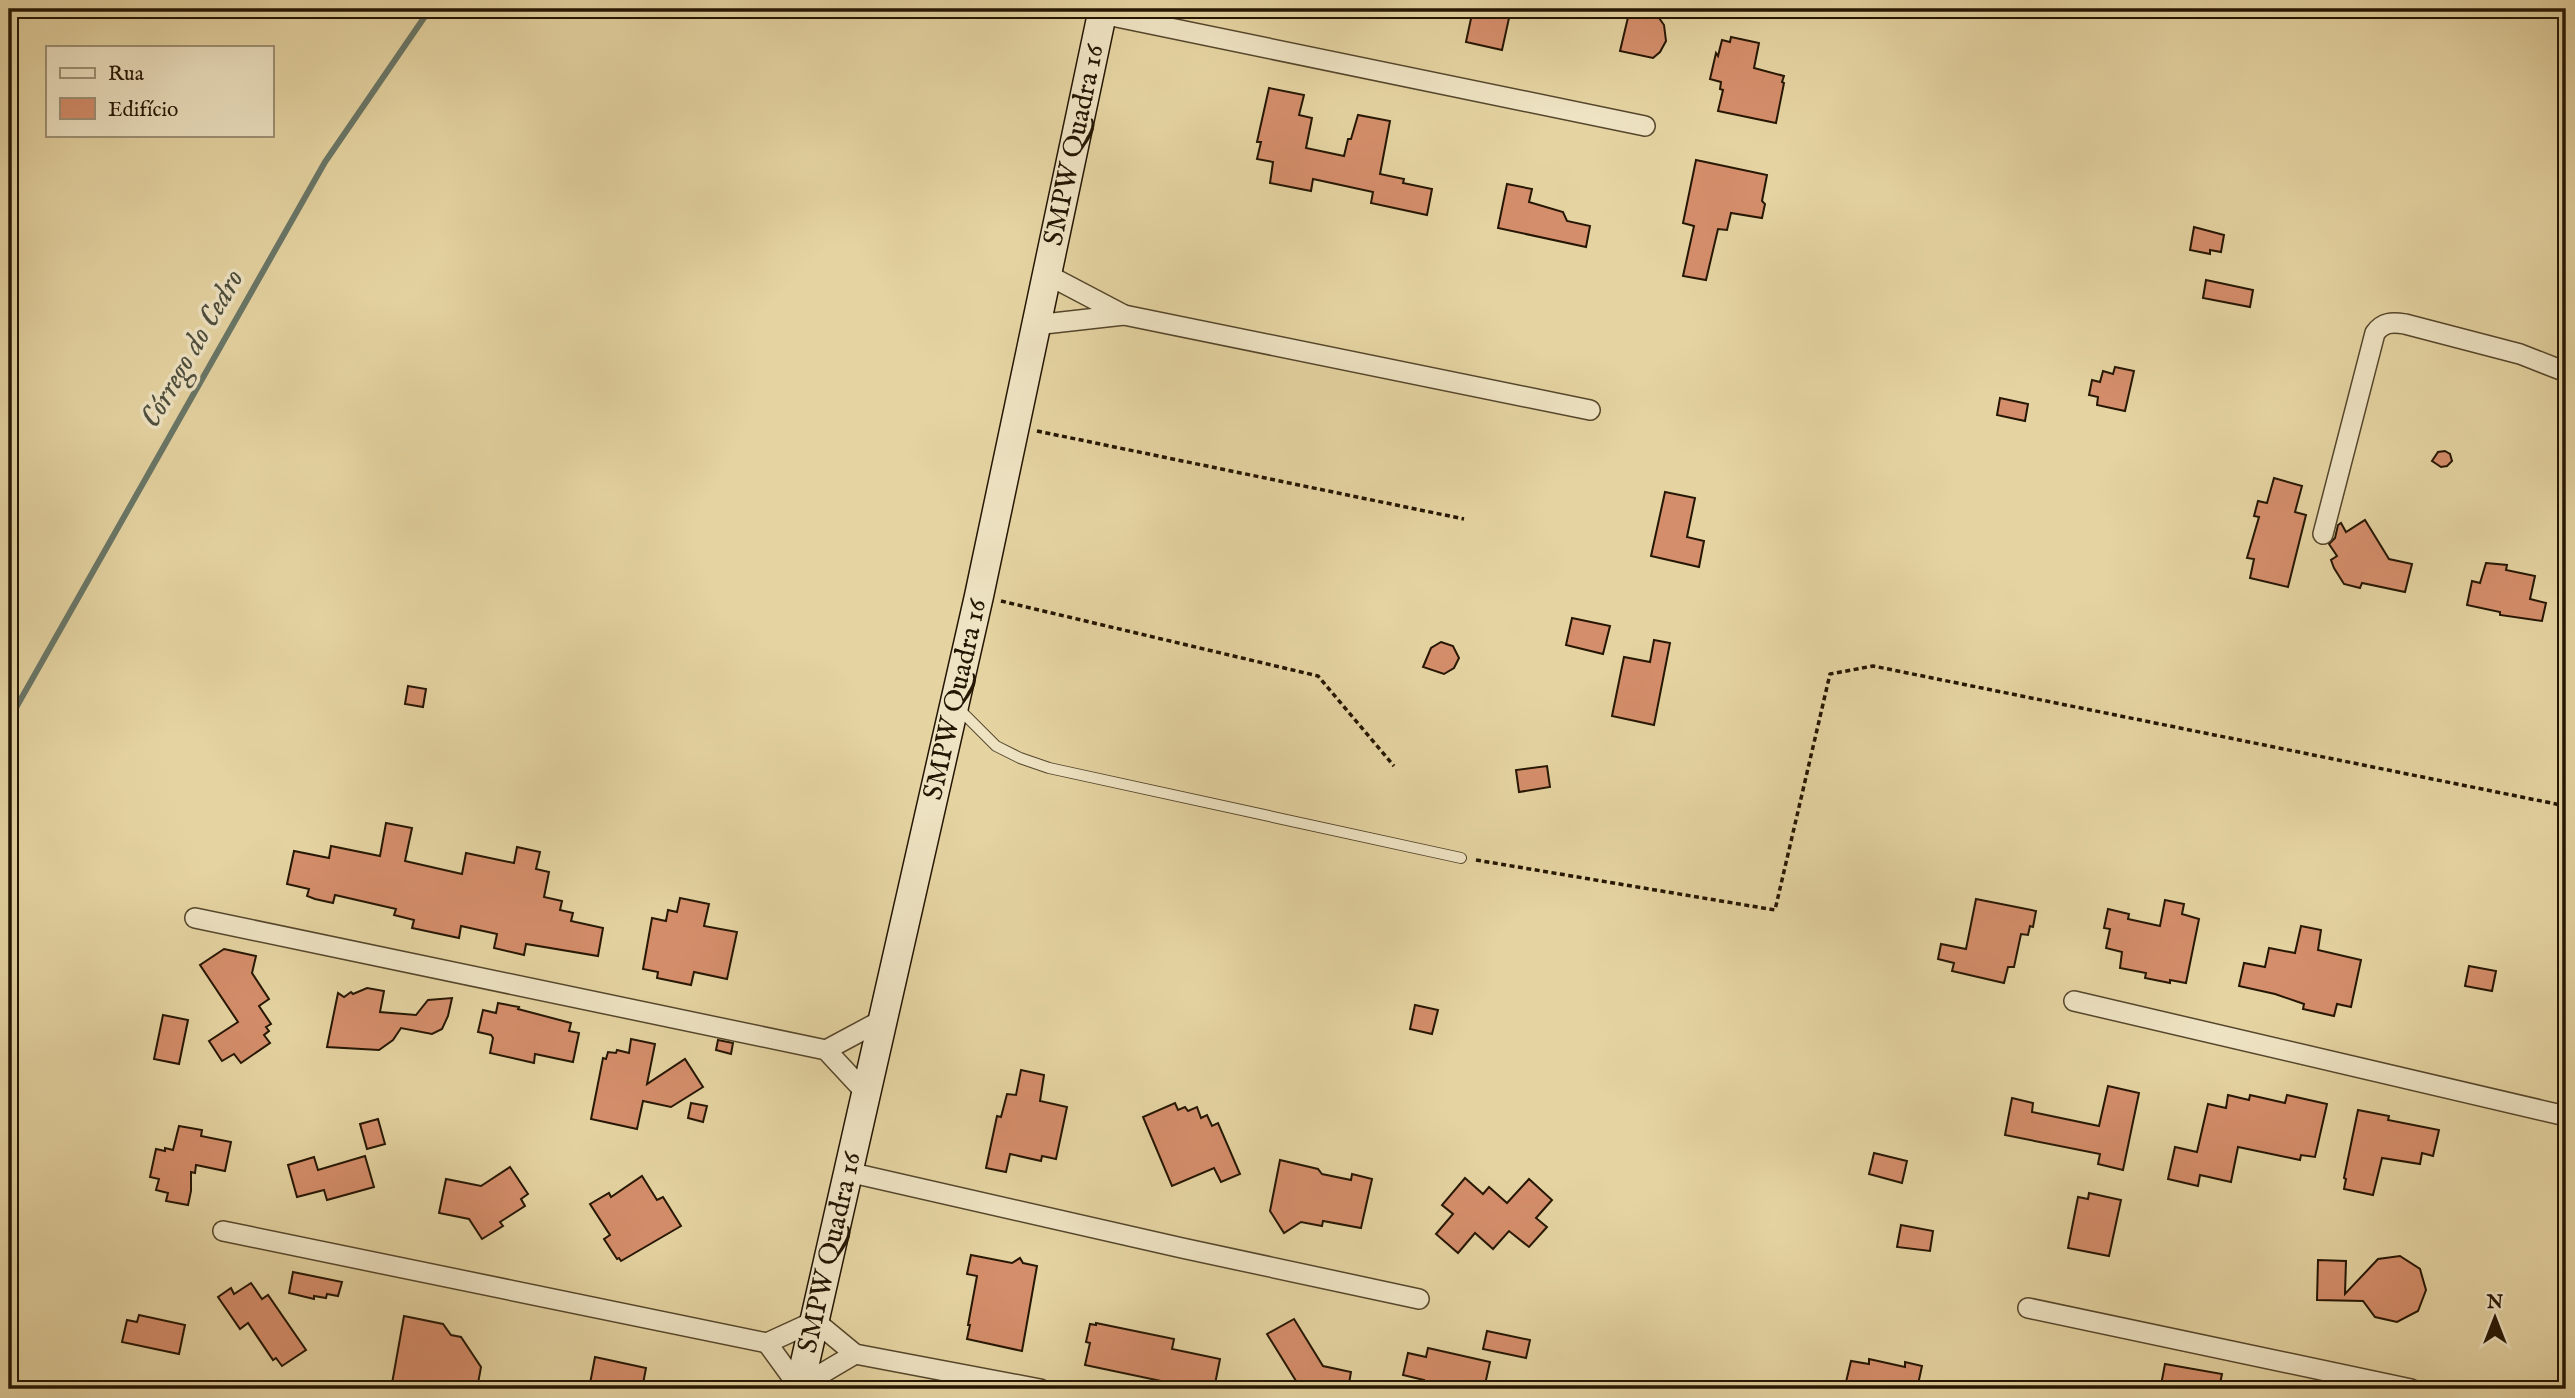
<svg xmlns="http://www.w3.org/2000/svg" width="2575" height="1398" viewBox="0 0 2575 1398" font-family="'IM FELL English',serif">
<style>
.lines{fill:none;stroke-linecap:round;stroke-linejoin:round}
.stream{stroke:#697768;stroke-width:6}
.building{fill:#d58e6b;stroke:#251603;stroke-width:2}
.lane-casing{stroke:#55462b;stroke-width:12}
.street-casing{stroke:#55462b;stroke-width:22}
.secondary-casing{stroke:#251603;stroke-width:31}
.path{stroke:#251603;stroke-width:3.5;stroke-dasharray:5 3.5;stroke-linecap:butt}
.lane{stroke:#eee3c3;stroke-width:10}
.street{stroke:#eee3c3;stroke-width:19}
.secondary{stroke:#eee3c3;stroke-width:28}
.labels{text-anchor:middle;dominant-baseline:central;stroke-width:7;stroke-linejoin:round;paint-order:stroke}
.street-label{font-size:28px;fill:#251603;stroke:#eee3c3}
.water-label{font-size:30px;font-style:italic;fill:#4d4e3e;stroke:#eee3c3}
</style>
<rect width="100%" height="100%" fill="#e5d4a2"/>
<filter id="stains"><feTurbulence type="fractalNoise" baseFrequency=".00286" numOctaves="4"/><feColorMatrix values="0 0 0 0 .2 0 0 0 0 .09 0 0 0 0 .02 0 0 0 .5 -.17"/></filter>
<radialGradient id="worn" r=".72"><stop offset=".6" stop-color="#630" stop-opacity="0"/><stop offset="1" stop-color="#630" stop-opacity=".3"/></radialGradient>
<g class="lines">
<!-- stream -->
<polyline class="stream" points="9,720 325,162 430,9"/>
</g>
<!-- building -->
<g class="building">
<polygon points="1473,9 1511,9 1502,50 1466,42"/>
<polygon points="1630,9 1658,9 1657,15 1664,25 1666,41 1660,52 1653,58 1620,51"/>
<polygon points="1731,37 1759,43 1754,68 1784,76 1782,82 1784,83 1776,123 1718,111 1723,90 1720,89 1721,82 1710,79 1716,53 1718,56 1722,40 1730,42"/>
<polygon points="1269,88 1304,95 1299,115 1312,118 1306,148 1344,156 1348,139 1351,139 1358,115 1390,121 1380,174 1404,179 1403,183 1432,189 1427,215 1371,203 1373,192 1313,179 1311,191 1270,183 1273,162 1257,159 1261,142 1257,142"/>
<polygon points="1696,160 1767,175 1762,201 1765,204 1762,218 1731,213 1727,230 1718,229 1706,280 1683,276 1694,226 1683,223"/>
<polygon points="1507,184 1532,189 1529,202 1563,212 1567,221 1590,226 1586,247 1498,228"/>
<polygon points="2194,227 2224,235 2221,252 2210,250 2210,254 2190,250"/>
<polygon points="2206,280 2253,290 2250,307 2203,298"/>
<polygon points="2115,367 2134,371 2125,411 2097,405 2098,397 2089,395 2092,380 2100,382 2103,371 2113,374"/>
<polygon points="2000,398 2028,404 2025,421 1997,415"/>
<polygon points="2445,451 2450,454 2452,461 2447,466 2441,467 2432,461 2438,452"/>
<polygon points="2274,478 2302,486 2295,512 2306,515 2288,587 2250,578 2254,559 2247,558 2259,517 2254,516 2258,501 2267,503"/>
<polygon points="1665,492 1695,498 1687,537 1704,541 1699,567 1651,556"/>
<polygon points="2365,520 2389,559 2412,564 2405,592 2362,583 2360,588 2344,584 2334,568 2331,560 2337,556 2329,544 2335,538 2338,525 2341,523 2346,532"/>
<polygon points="2486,563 2507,565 2506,570 2535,576 2530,599 2546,603 2542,621 2500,615 2500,612 2467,605 2472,581 2480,583"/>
<polygon points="1572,618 1610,626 1603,654 1566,645"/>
<polygon points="1654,640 1670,643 1654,725 1612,716 1624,657 1650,662"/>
<polygon points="1441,642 1453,646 1459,658 1454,668 1444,674 1423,667 1431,648"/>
<polygon points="408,686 426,689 423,707 405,704"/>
<polygon points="1547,766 1550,787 1519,792 1516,770"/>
<polygon points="386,823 412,828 405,861 462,874 466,853 514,863 517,847 540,852 536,869 549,872 544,897 562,901 560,910 573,913 571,921 603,928 598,956 526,944 524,955 494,948 497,934 461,926 459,938 412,928 414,920 394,915 396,909 335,895 333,903 315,899 307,896 309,889 287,884 294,851 329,858 331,846 380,856"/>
<polygon points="680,898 709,904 704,926 737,932 727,979 694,972 691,985 657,978 658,972 643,969 652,918 666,921 668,910 677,912"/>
<polygon points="1976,899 2036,911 2033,927 2030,926 2028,935 2021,934 2014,967 2008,967 2004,983 1952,971 1954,963 1938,959 1941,944 1966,949"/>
<polygon points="2165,900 2184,904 2182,914 2199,919 2186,983 2170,980 2170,983 2145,978 2146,973 2120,968 2122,952 2106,948 2110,929 2104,928 2108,909 2129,914 2128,919 2160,926"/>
<polygon points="2301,926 2321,930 2318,950 2361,960 2351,1007 2337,1004 2334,1016 2303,1009 2304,1004 2275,994 2239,986 2244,963 2265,967 2269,948 2295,953"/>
<polygon points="224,949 256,956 252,973 269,999 259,1006 271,1024 266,1027 269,1031 264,1035 270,1043 241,1063 234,1054 222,1061 209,1041 238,1022 200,965"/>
<polygon points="2469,966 2496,971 2492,991 2465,986"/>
<polygon points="367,988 384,991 380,1012 416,1015 428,1000 452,998 448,1016 442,1029 432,1034 401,1028 393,1040 379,1050 327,1047 338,993 344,997 351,992 353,994"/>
<polygon points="498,1003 519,1007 518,1009 571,1023 569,1031 579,1033 573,1062 535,1054 534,1063 490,1053 493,1038 491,1035 478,1032 483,1010 496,1013"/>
<polygon points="1415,1005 1438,1010 1432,1034 1410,1029"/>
<polygon points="163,1015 188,1020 179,1064 154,1059"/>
<polygon points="631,1039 655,1044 647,1084 685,1059 703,1087 671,1107 643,1101 637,1129 591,1119 603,1058 606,1059 608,1052 616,1053 617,1050 629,1053"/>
<polygon points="718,1040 733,1043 731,1054 716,1050"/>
<polygon points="1021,1070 1044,1075 1040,1101 1067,1107 1056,1159 1042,1156 1041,1161 1010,1154 1006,1172 986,1168 997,1116 1001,1117 1007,1094 1016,1095"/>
<polygon points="2108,1086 2139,1093 2123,1170 2098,1164 2100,1154 2005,1135 2012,1098 2033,1103 2032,1112 2099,1126"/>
<polygon points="2228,1095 2249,1100 2250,1095 2285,1103 2287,1095 2327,1104 2315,1157 2301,1155 2300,1160 2238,1147 2231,1182 2200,1175 2198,1186 2168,1179 2175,1147 2197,1152 2208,1104 2226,1108"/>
<polygon points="691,1103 707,1106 703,1122 688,1118"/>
<polygon points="1175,1103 1178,1110 1185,1107 1188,1111 1197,1107 1201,1118 1207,1115 1212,1126 1218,1123 1240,1174 1221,1182 1214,1168 1172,1186 1143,1117"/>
<polygon points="2358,1110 2389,1116 2388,1120 2439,1130 2433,1156 2422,1153 2420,1164 2382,1158 2373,1195 2344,1189 2346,1179 2344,1178"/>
<polygon points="378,1119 385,1144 367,1149 360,1124"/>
<polygon points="179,1126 202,1130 201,1136 231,1142 225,1171 196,1165 195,1173 191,1172 191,1191 188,1205 166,1201 168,1193 156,1190 159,1179 150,1177 156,1149 165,1151 165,1148 173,1150"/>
<polygon points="1874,1153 1907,1161 1902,1183 1869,1174"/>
<polygon points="365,1156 374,1187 327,1200 324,1190 297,1197 288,1165 314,1157 318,1170"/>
<polygon points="1280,1160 1318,1169 1322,1174 1351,1180 1352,1174 1372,1179 1361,1228 1323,1221 1322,1226 1301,1222 1284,1233 1270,1211"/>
<polygon points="510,1167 528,1194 521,1199 525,1206 500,1222 503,1226 482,1239 469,1219 439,1213 446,1179 481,1186"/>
<polygon points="642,1176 657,1200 663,1197 681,1226 621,1261 619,1258 617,1259 604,1239 610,1235 590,1204 609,1193 611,1197"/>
<polygon points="1465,1178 1483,1194 1489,1187 1507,1203 1529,1179 1552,1200 1536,1218 1547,1227 1529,1247 1509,1231 1493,1249 1475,1233 1458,1253 1436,1234 1453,1214 1442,1205"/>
<polygon points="2089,1193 2121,1200 2109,1256 2068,1248 2078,1197 2088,1199"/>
<polygon points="1901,1225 1933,1231 1930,1251 1897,1247"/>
<polygon points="971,1255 1012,1263 1020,1258 1023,1263 1037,1266 1022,1351 967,1339 970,1325 968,1325 977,1276 967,1274"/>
<polygon points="2400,1256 2420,1269 2426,1290 2418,1311 2397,1322 2375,1317 2363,1301 2317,1300 2318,1260 2346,1261 2345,1294 2378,1259"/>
<polygon points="293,1272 342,1282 338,1296 327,1294 326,1298 314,1296 314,1299 289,1293"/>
<polygon points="251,1283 262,1299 268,1295 306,1350 282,1366 276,1358 273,1360 248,1323 240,1329 218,1297 231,1288 234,1294"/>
<polygon points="139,1315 185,1325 179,1354 122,1342 127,1320 137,1322"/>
<polygon points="404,1316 443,1324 451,1335 461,1337 481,1367 477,1389 391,1389"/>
<polygon points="1294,1319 1323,1366 1351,1372 1348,1389 1301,1389 1267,1334"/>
<polygon points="1096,1323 1174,1339 1172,1349 1220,1359 1214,1389 1199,1389 1085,1365 1090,1343 1086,1342 1090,1324 1096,1325"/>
<polygon points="1487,1331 1530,1340 1526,1358 1483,1349"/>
<polygon points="1428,1348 1490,1362 1484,1389 1422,1389 1424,1380 1403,1375 1408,1353 1426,1357"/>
<polygon points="595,1357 646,1368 642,1389 589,1389"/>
<polygon points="1869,1359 1905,1367 1905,1362 1922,1366 1917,1389 1878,1389 1846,1382 1851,1361 1869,1364"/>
<polygon points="2165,1364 2222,1374 2219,1389 2185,1389 2161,1385"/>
</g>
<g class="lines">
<defs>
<polyline id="lane" points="959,709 996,746 1020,758 1049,768 1461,858"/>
<g id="street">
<polyline points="1102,14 1645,126"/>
<polyline points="1046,274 1124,315 1590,410"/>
<polyline points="1035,325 1124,315"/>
<path d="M2323,534L2375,333C2383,322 2392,322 2405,324L2520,354L2566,372"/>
<polyline points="195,918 826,1050 866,1093"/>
<polyline points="2074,1001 2566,1116"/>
<polyline points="826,1050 882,1020"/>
<polyline points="848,1172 1182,1248 1419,1299"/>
<polyline points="223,1231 767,1343 815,1321 855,1354 1040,1389"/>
<polyline points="2028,1308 2411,1389"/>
<polyline points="767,1343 799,1387 855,1354"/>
</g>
<g id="secondary">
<path id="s1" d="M799,1389L979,596L1103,9"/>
</g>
</defs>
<!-- lane casing -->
<use href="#lane" class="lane-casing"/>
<!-- street casing -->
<use href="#street" class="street-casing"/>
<!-- secondary casing -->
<use href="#secondary" class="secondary-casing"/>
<!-- path -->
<g class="path">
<polyline points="1037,431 1464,519"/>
<polyline points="1001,601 1318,676 1394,766"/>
<polyline points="1476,860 1775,910 1830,674 1873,666 2566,806"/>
</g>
<!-- lane -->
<use href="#lane" class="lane"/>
<!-- street -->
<use href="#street" class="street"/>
<!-- secondary -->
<use href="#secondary" class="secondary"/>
</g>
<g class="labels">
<!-- street labels -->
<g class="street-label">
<text stroke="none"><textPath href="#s1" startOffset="1274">SMPW Quadra 16</textPath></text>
<text stroke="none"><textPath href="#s1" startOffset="707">SMPW Quadra 16</textPath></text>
<text stroke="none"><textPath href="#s1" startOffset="140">SMPW Quadra 16</textPath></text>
</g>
<!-- water labels -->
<g class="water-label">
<text transform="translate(193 349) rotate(-60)">Córrego do Cedro</text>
</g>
</g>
<!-- margin -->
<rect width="2575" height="1398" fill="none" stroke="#e5d4a2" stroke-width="35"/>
<rect x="10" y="10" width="2554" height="1377" fill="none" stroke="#251603" stroke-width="3.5"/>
<rect x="18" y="18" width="2540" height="1363" fill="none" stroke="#251603" stroke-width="2"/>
<!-- legend -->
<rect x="46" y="46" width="228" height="91" fill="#eee3c3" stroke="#9e9176" stroke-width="2"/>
<rect x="60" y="68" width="35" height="10" fill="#eee3c3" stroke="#9e9176" stroke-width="2"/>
<text x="108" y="80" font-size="21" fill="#251603">Rua</text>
<rect x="60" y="98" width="35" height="21" fill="#d58e6b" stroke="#9e9176" stroke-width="2"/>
<text x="108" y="116" font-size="21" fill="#251603">Edifício</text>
<!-- north arrow -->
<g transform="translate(2495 1318)" stroke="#eee3c3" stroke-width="5" paint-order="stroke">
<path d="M0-5L12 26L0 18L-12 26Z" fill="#251603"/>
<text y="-10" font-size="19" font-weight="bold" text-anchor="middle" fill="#251603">N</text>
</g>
<rect width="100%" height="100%" filter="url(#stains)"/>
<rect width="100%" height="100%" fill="url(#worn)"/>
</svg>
